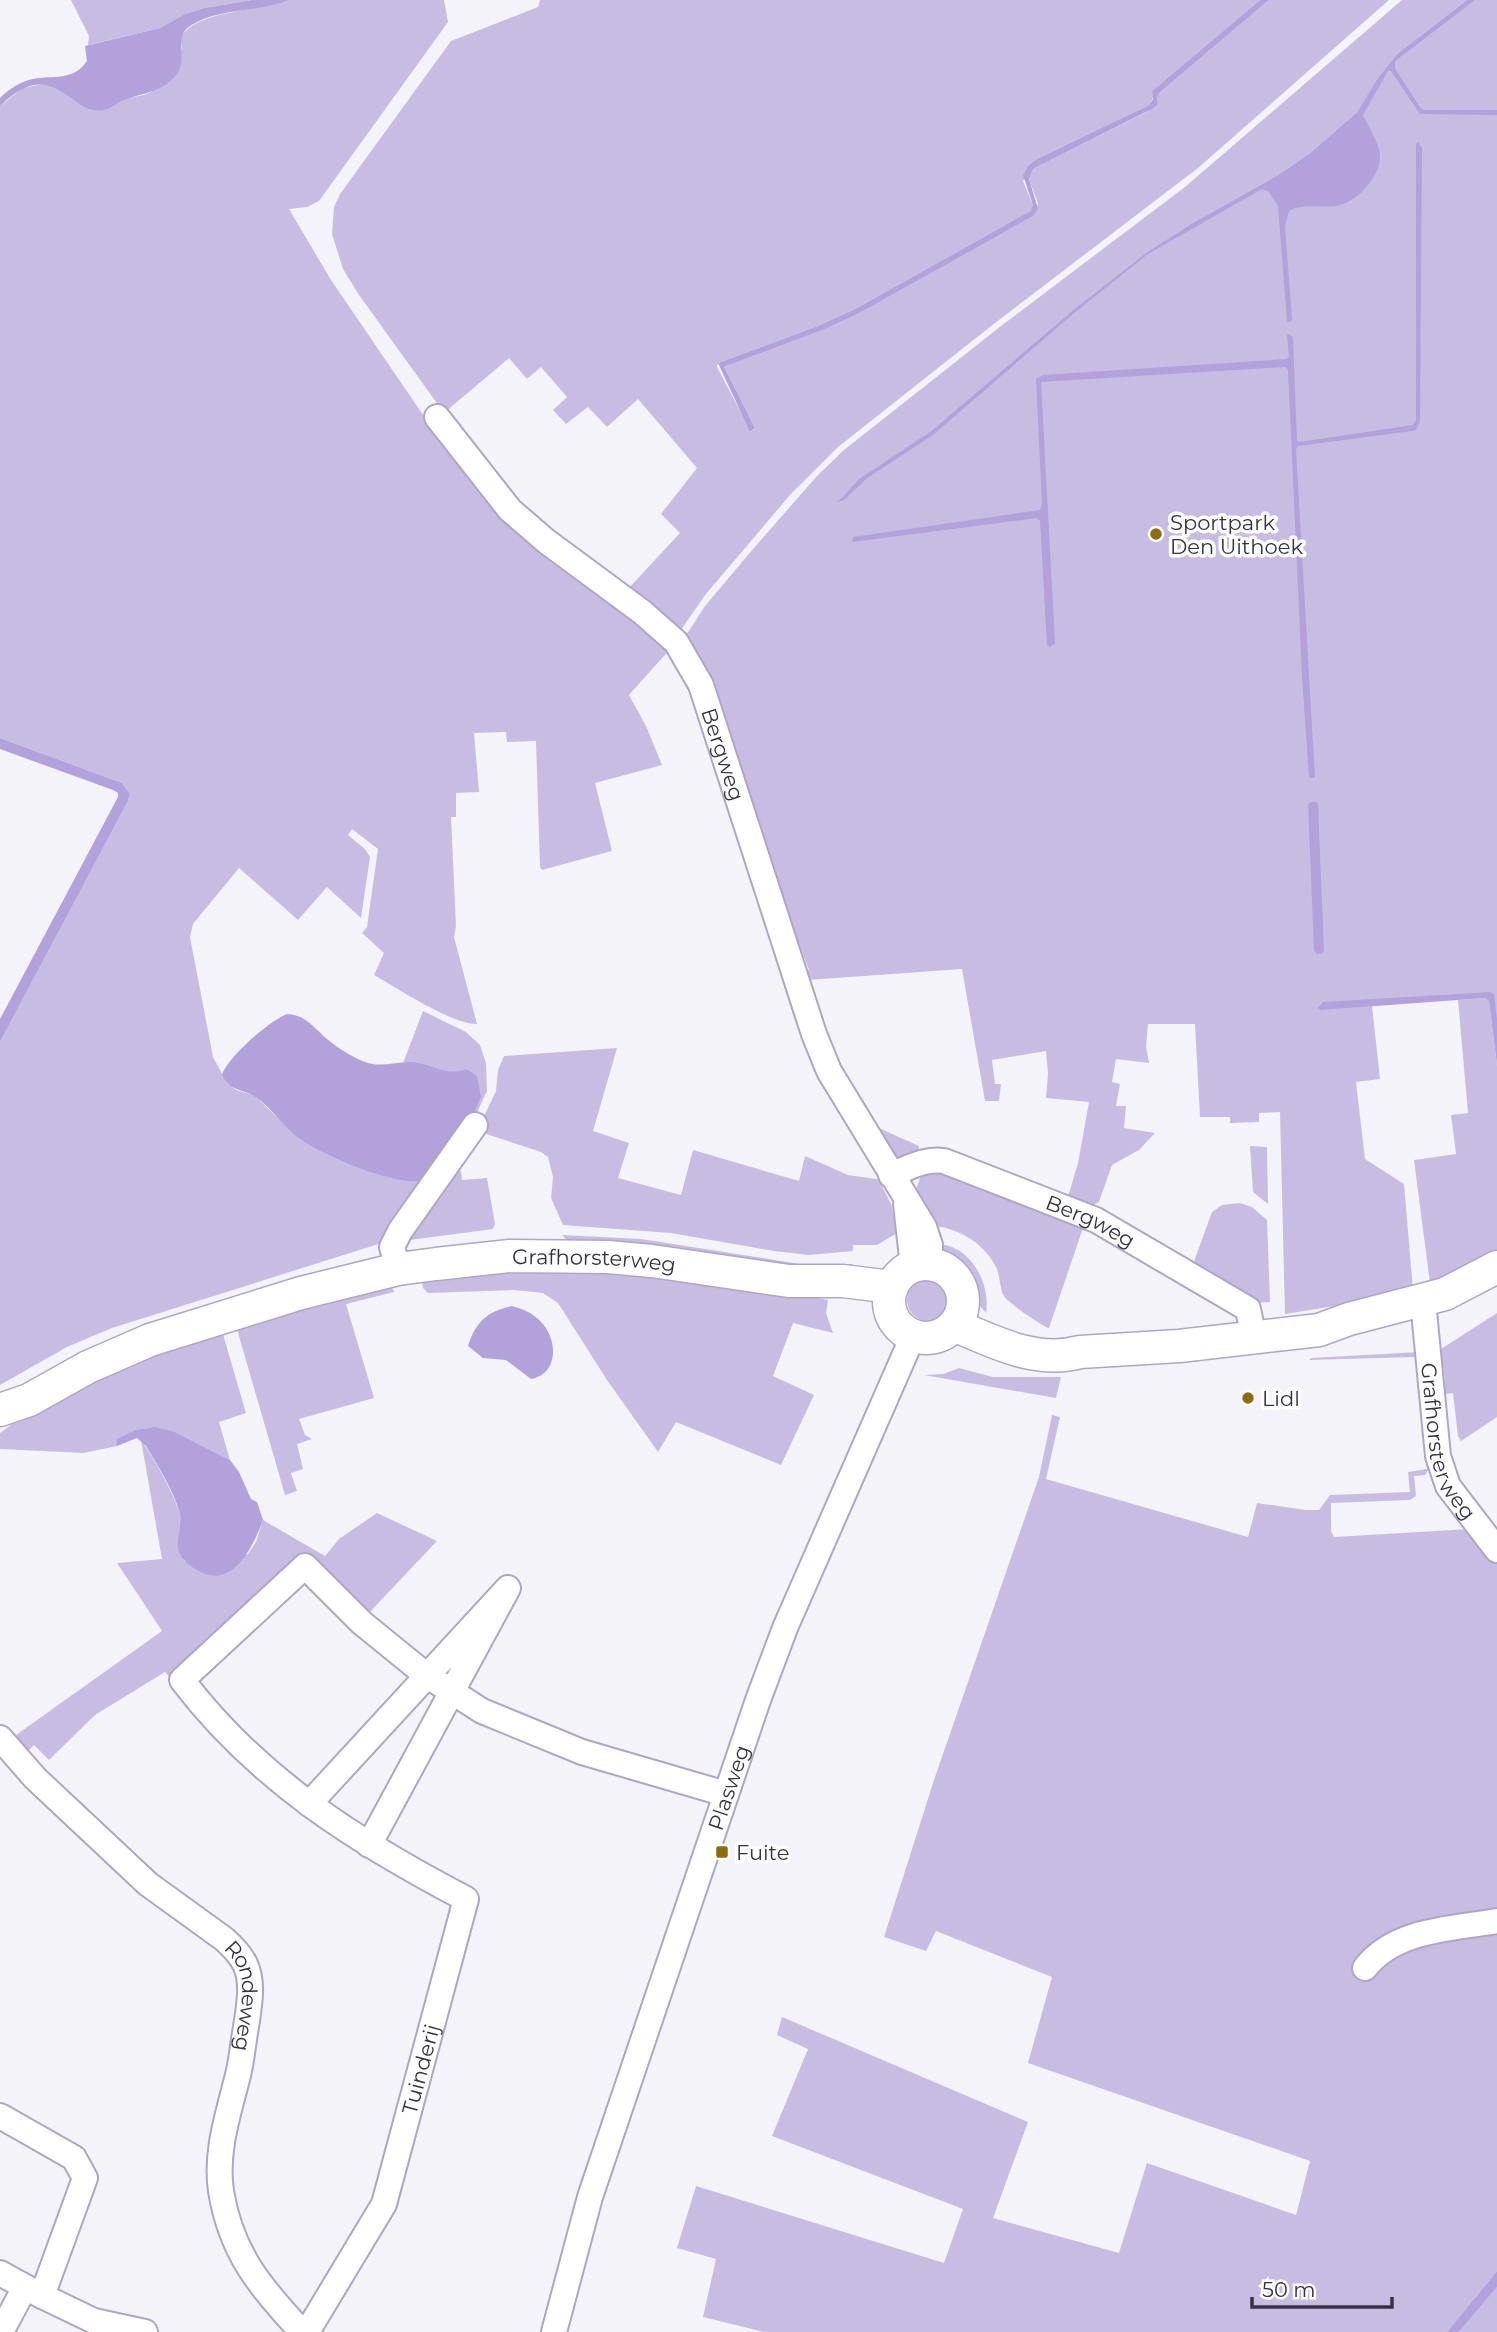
<svg xmlns="http://www.w3.org/2000/svg" width="1497" height="2332" viewBox="0 0 1497 2332" font-family="Montserrat,sans-serif">
<style>
.green{fill:#c7bde2}
.water{fill:#b2a1db}
.lines{fill:none;stroke-linecap:round;stroke-linejoin:round}
.minor-casing{stroke:#afa5c7;stroke-width:28}
.major-casing{stroke:#afa5c7;stroke-width:35}
.minor{stroke:#fff;stroke-width:24}
.major{stroke:#fff;stroke-width:32}
.poi-dot{fill:#8c6c0e;stroke:#fff;stroke-width:2.5}
.labels{text-anchor:middle;dominant-baseline:central;stroke-width:7;stroke-linejoin:round;paint-order:stroke}
.poi-label{font-size:21px;fill:#36323f;stroke:#fff;text-anchor:start}
.street-label{font-size:21px;fill:#36323f;stroke:#fff}
</style>
<rect width="100%" height="100%" fill="#f5f3fa"/>
<!-- green -->
<g class="green">
<polygon points="71,0 252,0 204,8 185,14 160,28 88,45 89,36"/>
<path d="M289,0H444L448,22L319,201L307,207L289,209L331,280L432,428L672,647L629,695L646,726L662,765L595,783L612,851L542,870L540,867L536,741L507,742L506,732L474,733L479,792L456,793V817H451L456,926L454,937L477,1024C453,1025 397,988 374,975L384,953L362,933L367,927L378,849L352,829L348,835L365,849L370,857L361,918L327,887L298,920L239,868L193,924L190,937L213,1057L227,1083L236,1090L254,1095L300,1139L360,1168L409,1181L463,1071C444,1077 425,1061 403,1063L423,1011L466,1032L480,1045L486,1063L487,1091L473,1121L385,1242L112,1328L67,1347L0,1385V1042L128,801L130,794L122,783L0,738V106L23,88L43,84L54,85L75,101L110,108L127,98L144,95L161,87L182,48L180,39C193,10 261,11 289,0Z"/>
<polygon points="540,0 1260,0 1152,91 1153,98 1149,105 1039,158 1023,181 1033,205 1030,211 857,308 818,326 718,363 717,367 751,432 755,428 724,367 820,331 1033,216 1038,204 1029,179 1033,169 1147,112 1158,99 1158,94 1269,0 1389,0 1198,168 995,323 838,447 790,495 706,594 678,634 628,589 680,533 661,514 697,468 638,399 607,427 588,407 566,424 553,410 567,397 541,367 527,379 509,358 444,413 359,295 343,269 332,234 334,207 340,194 451,41 538,7"/>
<polygon points="1402,0 1467,0 1397,54 1377,79 1357,112 1309,154 1278,175 1191,224 1147,252 1073,310 931,431 861,478 919,443 1074,311 1153,249 1266,185 1330,153 1390,66 1419,110 1497,112 1497,1041 1490,995 1321,1010 1372,1006 1380,1079 1356,1082 1365,1159 1404,1184 1413,1290 1378,1299 1285,1314 1280,1112 1259,1113 1259,1122 1230,1123 1230,1117 1200,1117 1195,1024 1148,1024 1146,1046 1149,1063 1116,1059 1112,1082 1120,1084 1116,1106 1126,1106 1124,1128 1155,1133 1139,1150 1112,1165 1099,1202 1093,1205 1068,1197 1078,1163 1089,1102 1046,1098 1048,1074 1046,1051 992,1060 995,1084 1001,1084 999,1101 985,1101 962,969 808,980 805,970 809,970 683,640 705,606 753,549 817,476 844,450 1001,326 1185,187"/>
<polygon points="1475,0 1497,0 1497,110 1425,110 1421,108 1395,68 1395,62 1428,34"/>
<polygon points="1485,998 1489,1001 1497,1066 1497,1261 1431,1291 1414,1160 1456,1154 1451,1115 1468,1113 1458,1000"/>
<polygon points="617,1048 593,1131 629,1143 618,1178 681,1195 693,1150 799,1181 805,1156 848,1175 883,1180 887,1183 882,1186 891,1204 897,1233 877,1245 853,1245 853,1251 809,1255 774,1251 671,1233 563,1225 551,1198 553,1177 548,1157 541,1152 477,1131 496,1091 498,1070 504,1056"/>
<path d="M881,1129L919,1146L918,1154C889,1163 892,1156 875,1134Z"/>
<polygon points="1250,1146 1267,1147 1268,1204 1253,1192"/>
<path d="M930,1168L1085,1222L1049,1328C1042,1326 1007,1302 1004,1296C1000,1289 1000,1278 997,1269C986,1245 962,1230 936,1226L916,1189L921,1176L919,1173Z"/>
<polygon points="461,1171 462,1180 487,1178 495,1224 493,1229 402,1241 447,1173"/>
<polygon points="1240,1203 1252,1207 1267,1220 1270,1302 1252,1303 1192,1267 1212,1212 1222,1205"/>
<polygon points="562,1235 641,1239 800,1264 852,1264 853,1276 572,1246"/>
<path d="M936,1244C970,1244 991,1283 986,1313C974,1301 974,1285 964,1273C955,1262 944,1256 936,1244Z"/>
<polygon points="506,1265 689,1275 828,1300 826,1313 833,1333 793,1323 773,1376 814,1395 781,1465 676,1422 658,1452 607,1380 558,1303 543,1293 514,1290 428,1293 423,1288 421,1275"/>
<circle cx="928" cy="1300" r="21"/>
<polygon points="391,1284 394,1292 346,1304 374,1398 299,1419 305,1435 312,1439 297,1444 303,1469 291,1473 297,1491 285,1495 236,1326"/>
<polygon points="1497,1313 1497,1417 1461,1441 1458,1436 1453,1393 1440,1395 1445,1380 1441,1349"/>
<polygon points="222,1331 246,1413 219,1422 230,1460 175,1432 146,1428 117,1439 117,1446 84,1453 0,1449 0,1433 34,1408 85,1378"/>
<polygon points="1419,1352 1434,1460 1425,1475 1414,1476 1416,1496 1410,1500 1331,1503 1331,1531 1334,1537 1469,1529 1497,1564 1497,1915 1385,1955 1497,1926 1497,2271 1447,2332 764,2332 703,2317 716,2259 677,2248 696,2186 944,2263 963,2209 772,2136 808,2049 777,2035 782,2017 1028,2122 993,2218 1119,2253 1147,2163 1296,2215 1310,2161 1028,2063 1052,1977 936,1931 926,1951 884,1937 934,1780 1039,1477 1052,1415 1060,1417 1046,1479 1248,1537 1257,1503 1306,1510 1319,1510 1330,1495 1410,1492 1408,1472 1427,1469 1415,1357 1309,1360 1311,1358"/>
<polygon points="959,1368 993,1377 1061,1377 1056,1398 924,1375 943,1374"/>
<path d="M141,1440C153,1456 174,1494 180,1514C185,1531 172,1546 185,1562L248,1554L256,1542L263,1520L325,1556L339,1539L377,1513L437,1541L367,1615L314,1561L265,1596L255,1595L171,1679L165,1672L95,1715L49,1760L34,1745L24,1755L9,1740L162,1631L117,1563L162,1559Z"/>
<polygon points="1497,2287 1497,2332 1459,2332"/>
</g>
<!-- water -->
<g class="water">
<path d="M252,0H289C258,13 219,7 190,26C173,37 188,59 177,74C164,92 142,93 124,100C119,102 115,106 110,108C71,125 58,49 0,106V98C8,90 18,83 29,80C50,74 72,83 87,61L85,46L160,28L185,14L204,8Z"/>
<polygon points="1260,0 1269,0 1158,94 1157,105 1152,109 1033,169 1029,179 1038,209 1033,216 859,313 820,331 724,367 755,428 750,432 718,363 818,326 857,308 1030,211 1033,205 1023,175 1029,165 1039,158 1149,105 1153,99 1152,91"/>
<path d="M1467,0H1475L1402,56L1395,62V68L1421,108L1425,110H1497V115L1420,114L1391,71H1388L1363,115C1368,126 1376,138 1379,150C1385,173 1358,202 1337,206C1322,208 1300,203 1289,211L1285,226L1292,319L1291,322H1287L1278,206L1268,191L1262,189L1148,254L1074,313L933,435L866,479L844,500L838,502L859,479L931,431L1073,310L1147,252L1191,224L1278,175L1309,154L1357,112L1377,79L1397,54Z"/>
<polygon points="1418,142 1422,148 1420,422 1416,430 1412,431 1298,446 1296,449 1315,778 1309,778 1302,677 1288,370 1286,367 1041,382 1055,643 1050,647 1047,645 1040,521 1037,518 852,542 853,537 1040,510 1042,504 1036,379 1043,375 1286,359 1289,357 1287,335 1289,334 1293,337 1297,441 1300,442 1413,425 1416,420 1416,144"/>
<polygon points="0,738 122,783 130,794 128,801 0,1042 0,1019 118,797 118,793 113,790 0,749"/>
<polygon points="1312,802 1317,802 1318,805 1324,951 1321,954 1317,954 1314,950 1308,804"/>
<polygon points="1491,992 1494,994 1497,1019 1497,1065 1489,1001 1485,998 1321,1010 1318,1008 1323,1002"/>
<path d="M287,1014C306,1015 314,1028 327,1039C338,1048 352,1057 365,1062C383,1069 401,1059 419,1063C437,1067 449,1076 466,1069L477,1076L481,1097L472,1118L423,1181C395,1186 324,1156 300,1139C284,1128 273,1109 257,1098C242,1087 232,1094 222,1075C228,1057 269,1021 287,1014Z"/>
<path d="M512,1306C523,1309 533,1313 541,1322C558,1339 559,1374 531,1379L506,1360L483,1358L468,1346C476,1321 488,1311 512,1306Z"/>
<path d="M155,1427L175,1432L230,1460L239,1472L251,1499L257,1502L263,1520C254,1545 232,1592 197,1570C192,1567 184,1562 181,1556C173,1544 183,1528 180,1514C174,1491 158,1466 146,1446L137,1438L117,1446V1439L136,1430Z"/>
<polygon points="1497,2271 1497,2287 1459,2332 1447,2332"/>
</g>
<g class="lines">
<defs>
<g id="minor">
<path id="s1" d="M437,417L510,510L546,541L642,612L676,642L701,685L814,1034L829,1071L924,1227L930,1245V1265"/>
<path id="s2" d="M891,1175C908,1168 925,1158 944,1161L1096,1220L1248,1309L1254,1338"/>
<polyline points="906,1204 913,1267"/>
<polyline points="398,1269 392,1247 400,1231 475,1125"/>
<path id="s3" d="M1423,1301L1438,1456L1448,1486L1497,1550"/>
<path id="s4" d="M0,1738L35,1778L148,1884L224,1939C232,1946 240,1954 245,1964C254,1983 249,2006 246,2027C243,2043 242,2059 238,2075C229,2112 215,2151 221,2191C231,2253 260,2287 302,2332"/>
<polyline points="309,1804 508,1588 369,1845"/>
<path d="M1365,1968C1395,1929 1452,1929 1497,1921"/>
<polyline points="0,2116 74,2158 85,2178 42,2296"/>
<polyline points="0,2273 42,2296 94,2321 145,2332"/>
<polyline points="1,2332 25,2287"/>
<path id="s5" d="M307,2332L384,2204L466,1899C357,1842 257,1779 182,1680L305,1566L362,1623L426,1675L482,1711L582,1752L726,1794"/>
<path id="s6" d="M554,2332L590,2197L758,1700L785,1628L913,1336"/>
</g>
<g id="major">
<circle cx="926" cy="1301" r="37"/>
<path d="M954,1325C994,1342 1036,1364 1080,1352L1179,1346L1319,1330L1349,1319L1445,1294L1497,1267"/>
<path id="s7" d="M0,1410L29,1400L88,1367L150,1340L301,1293L398,1269L436,1264L510,1256L608,1257L652,1261L789,1281H843L892,1287"/>
</g>
</defs>
<!-- minor casing -->
<use href="#minor" class="minor-casing"/>
<!-- major casing -->
<use href="#major" class="major-casing"/>
<!-- minor -->
<use href="#minor" class="minor"/>
<!-- major -->
<use href="#major" class="major"/>
</g>
<!-- markers -->
<g class="poi-dot">
<circle cx="1156" cy="534" r="7"/>
<circle cx="1248" cy="1398" r="7"/>
<rect x="715" y="1845" width="14" height="14" rx="3.5"/>
</g>
<g class="labels">
<!-- poi labels -->
<g class="poi-label">
<text x="1170" y="522">Sportpark<tspan x="1170" dy="24">Den Uithoek</tspan></text>
<text x="1262" y="1398">Lidl</text>
<text x="736" y="1852">Fuite</text>
</g>
<!-- street labels -->
<g class="street-label">
<text stroke="none"><textPath href="#s1" startOffset="453">Bergweg</textPath></text>
<text stroke="none"><textPath href="#s2" startOffset="214">Bergweg</textPath></text>
<text stroke="none"><textPath href="#s7" startOffset="621">Grafhorsterweg</textPath></text>
<text stroke="none"><textPath href="#s3" startOffset="144">Grafhorsterweg</textPath></text>
<text stroke="none"><textPath href="#s6" startOffset="572">Plasweg</textPath></text>
<text stroke="none"><textPath href="#s4" startOffset="366">Rondeweg</textPath></text>
<text stroke="none"><textPath href="#s5" startOffset="289">Tuinderij</textPath></text>
</g>
</g>
<!-- scale -->
<path d="M1252 2297v10h140v-10" fill="none" stroke="#36323f" stroke-width="3.5"/>
<text x="1262" y="2297" font-size="21" fill="#36323f" stroke="#ffffff" stroke-width="5" paint-order="stroke">50 m</text>
</svg>
